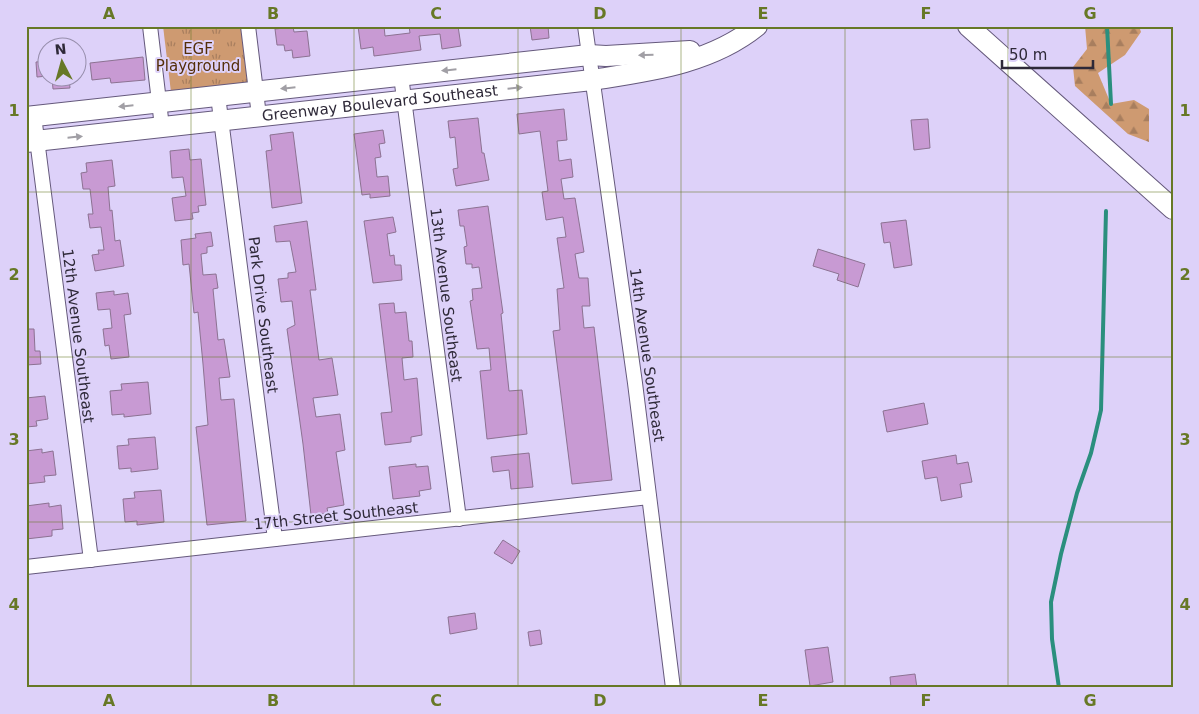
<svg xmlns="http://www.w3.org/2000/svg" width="1199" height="714" viewBox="0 0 1199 714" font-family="'DejaVu Sans',sans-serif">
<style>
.forest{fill:url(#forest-firs)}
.park{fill:url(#park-tufts)}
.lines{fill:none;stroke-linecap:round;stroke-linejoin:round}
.stream{stroke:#2a8f7e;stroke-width:4}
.building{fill:#c89ad3;stroke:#8c7292}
.street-casing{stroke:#65597c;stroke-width:16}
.secondary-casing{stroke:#65597c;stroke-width:22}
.street{stroke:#fff;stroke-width:14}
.secondary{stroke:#fff;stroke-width:20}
.oneway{fill:#a19fa5}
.grid{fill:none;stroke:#677826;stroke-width:1;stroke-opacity:0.55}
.labels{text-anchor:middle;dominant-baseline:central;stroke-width:4;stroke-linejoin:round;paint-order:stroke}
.park-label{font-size:15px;fill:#542e08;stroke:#ddd1f9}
.street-label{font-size:15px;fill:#2e2938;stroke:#ddd1f9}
.neatline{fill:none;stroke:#677826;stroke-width:2}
.grid-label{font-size:16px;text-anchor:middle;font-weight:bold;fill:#677826}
</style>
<defs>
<pattern id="forest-firs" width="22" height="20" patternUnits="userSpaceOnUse" patternTransform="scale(1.25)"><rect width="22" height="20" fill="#ce9a71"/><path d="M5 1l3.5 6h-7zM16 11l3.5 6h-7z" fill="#a87e5e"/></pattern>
<pattern id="park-tufts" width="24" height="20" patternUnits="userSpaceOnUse" patternTransform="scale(1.25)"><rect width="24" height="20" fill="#ce9a71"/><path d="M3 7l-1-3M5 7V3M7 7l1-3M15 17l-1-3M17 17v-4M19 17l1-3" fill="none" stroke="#a87e5e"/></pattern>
</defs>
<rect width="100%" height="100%" fill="#ddd1f9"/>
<!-- forest -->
<polygon class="forest" points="1085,26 1139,26 1141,32 1125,55 1098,73 1111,104 1134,100 1149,109 1149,142 1128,134 1075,86 1073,67 1087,49"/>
<!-- park -->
<polygon class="park" points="163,26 246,26 254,82 171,92"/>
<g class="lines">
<!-- stream -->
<g class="stream">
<polyline points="1107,26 1111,104"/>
<polyline points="1059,688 1052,639 1051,602 1061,554 1077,493 1091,453 1101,410 1106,211"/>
</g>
</g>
<!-- building -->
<g class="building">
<polygon points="358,26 384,26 385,36 410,33 409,26 458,26 461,46 442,49 440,34 419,36 421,50 374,56 373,47 361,49"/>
<polygon points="530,26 548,26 549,38 532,40"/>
<polygon points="293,27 294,32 307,31 310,56 293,58 292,50 285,51 284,45 277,45 275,29"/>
<polygon points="143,57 145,80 111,83 110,78 92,80 90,63"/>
<polygon points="48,61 48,76 37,77 36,62"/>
<polygon points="52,78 69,78 70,88 53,89"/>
<polygon points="564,109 567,140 557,141 559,161 571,159 573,177 561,179 564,199 575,198 584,252 575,254 579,278 588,278 590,306 582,306 584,328 594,327 612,480 572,484 553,331 560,330 557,289 564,288 557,238 566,237 563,217 546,220 542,192 548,191 540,131 519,134 517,114"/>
<polygon points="478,118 482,153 484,153 489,180 456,186 453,169 458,168 455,137 450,138 448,121"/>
<polygon points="928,119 930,148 914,150 911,120"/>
<polygon points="383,130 385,143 379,144 381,157 375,158 377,177 388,176 390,196 370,198 370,194 362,195 354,134"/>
<polygon points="293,132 302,203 272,208 266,151 272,150 270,135"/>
<polygon points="189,149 190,160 201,159 206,205 198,206 199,212 192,213 193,219 175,221 172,198 186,196 183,177 172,178 170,151"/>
<polygon points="112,160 115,186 108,187 110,211 112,210 115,241 120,240 124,266 95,271 92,255 99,254 98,250 104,250 101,227 90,228 88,214 93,214 90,189 83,189 81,173 87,172 86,163"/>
<polygon points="488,206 503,313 501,314 509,391 522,390 527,434 487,439 480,371 491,370 489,348 477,349 470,301 473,300 472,289 482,288 479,267 472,268 472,264 466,264 464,247 467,246 464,226 460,226 458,210"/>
<polygon points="393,217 396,232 387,234 390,256 394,255 395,265 401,265 402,280 373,283 364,221"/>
<polygon points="906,220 912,265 894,268 890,242 884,243 881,223"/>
<polygon points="307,221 316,290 310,290 319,360 332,358 338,395 313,398 316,417 340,414 345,450 336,452 344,505 327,508 328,513 311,515 303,444 287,329 295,325 292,301 281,302 278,279 288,278 288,273 296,272 290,241 276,242 274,226"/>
<polygon points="211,232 213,246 207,247 207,253 201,254 203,275 216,274 218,288 213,289 218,340 224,339 230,377 219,378 221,400 234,399 246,521 207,525 196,427 208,425 203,364 198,312 194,313 189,264 183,265 181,240 196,238 195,234"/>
<polygon points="818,249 865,264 858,287 837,280 839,274 813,266"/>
<polygon points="114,291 114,295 128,293 131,314 124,315 129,357 111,359 109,345 105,346 103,329 112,328 110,309 98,310 96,293"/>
<polygon points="394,303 395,313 406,312 409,341 412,341 413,357 402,358 404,380 417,378 422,435 411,437 411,442 385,445 381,413 392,412 379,304"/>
<polygon points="26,329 34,329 35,351 40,351 41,364 26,365"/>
<polygon points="148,382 151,414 124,417 124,414 112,415 110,391 122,390 121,384"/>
<polygon points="45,396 48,419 36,421 37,426 26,427 26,398"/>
<polygon points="924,403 928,424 887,432 883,411"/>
<polygon points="155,437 158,469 131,472 131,468 119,469 117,446 129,445 128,439"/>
<polygon points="42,449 42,453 53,451 56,475 44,476 45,482 26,484 26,451"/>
<polygon points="529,453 533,487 511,489 509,470 493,472 491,457"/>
<polygon points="956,455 957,464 968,462 972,482 960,484 962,497 941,501 937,477 925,479 922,461"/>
<polygon points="416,464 416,467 428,466 431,489 419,491 420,496 393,499 389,467"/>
<polygon points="161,490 164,522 137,525 137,521 125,522 123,499 135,498 134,492"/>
<polygon points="49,503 49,507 61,505 63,529 52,530 52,536 26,539 26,506"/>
<polygon points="503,540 520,551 512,564 494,553"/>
<polygon points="475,613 477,629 450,634 448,617"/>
<polygon points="540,630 542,644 530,646 528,632"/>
<polygon points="828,647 833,682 810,686 805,650"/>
<polygon points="915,674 917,688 891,688 890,677"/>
</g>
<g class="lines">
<defs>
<g id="street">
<polyline points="150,26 162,127"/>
<polyline points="248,26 259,116"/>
<polyline points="585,26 635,383 673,688"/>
<polyline points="401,76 459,519"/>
<polyline points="218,96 275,539"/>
<polyline points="34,116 91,560"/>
<polyline points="26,567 649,497"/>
</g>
<g id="secondary">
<polyline points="968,26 1173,209"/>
<polyline points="26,117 589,55 606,56 690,51"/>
<path id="s1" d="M26,142L592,80C649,71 710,64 757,26"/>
</g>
</defs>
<!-- street casing -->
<use href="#street" class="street-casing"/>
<!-- secondary casing -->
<use href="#secondary" class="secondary-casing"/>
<!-- street -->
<use href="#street" class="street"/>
<!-- secondary -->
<use href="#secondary" class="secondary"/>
</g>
<!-- one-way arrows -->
<defs><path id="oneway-solid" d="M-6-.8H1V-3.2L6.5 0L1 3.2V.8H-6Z" transform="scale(1.25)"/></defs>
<g class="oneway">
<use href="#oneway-solid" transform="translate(646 55) rotate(178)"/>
<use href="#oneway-solid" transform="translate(449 70) rotate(174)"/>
<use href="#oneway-solid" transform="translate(288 88) rotate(174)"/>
<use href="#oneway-solid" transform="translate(515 88) rotate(-6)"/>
<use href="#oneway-solid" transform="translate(126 106) rotate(174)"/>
<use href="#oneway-solid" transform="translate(75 137) rotate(-6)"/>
</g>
<!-- grid -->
<path class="grid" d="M191,26V688M354,26V688M518,26V688M681,26V688M845,26V688M1008,26V688M26,192H1173M26,357H1173M26,522H1173"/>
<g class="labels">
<!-- park labels -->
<g class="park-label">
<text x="198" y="49">EGF<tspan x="198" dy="17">Playground</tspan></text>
</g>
<!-- street labels -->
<g class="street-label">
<text stroke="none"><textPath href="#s1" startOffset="356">Greenway Boulevard Southeast</textPath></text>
<text transform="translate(446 295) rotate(83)">13th Avenue Southeast</text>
<text transform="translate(263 315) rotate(83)">Park Drive Southeast</text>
<text transform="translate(78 336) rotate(83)">12th Avenue Southeast</text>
<text transform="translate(647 355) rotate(82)">14th Avenue Southeast</text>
<text transform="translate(336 516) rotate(-6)">17th Street Southeast</text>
</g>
</g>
<!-- border -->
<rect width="1199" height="714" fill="none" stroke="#ddd1f9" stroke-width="55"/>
<!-- north arrow -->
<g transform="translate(62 62) rotate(354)"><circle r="24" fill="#ddd1f9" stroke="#978eac"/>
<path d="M0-4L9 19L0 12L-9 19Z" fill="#677826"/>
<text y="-8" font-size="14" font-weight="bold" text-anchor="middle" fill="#2e2938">N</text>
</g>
<!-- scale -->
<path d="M1002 60v8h91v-8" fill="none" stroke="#2e2938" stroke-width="2.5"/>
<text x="1009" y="60" font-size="15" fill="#2e2938" stroke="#ddd1f9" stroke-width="4" paint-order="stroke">50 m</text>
<rect x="28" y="28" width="1144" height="658" class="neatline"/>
<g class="grid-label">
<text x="109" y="19">A</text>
<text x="273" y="19">B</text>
<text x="436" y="19">C</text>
<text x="600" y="19">D</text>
<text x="763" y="19">E</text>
<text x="926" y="19">F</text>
<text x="1090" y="19">G</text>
<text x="14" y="116">1</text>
<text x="1185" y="116">1</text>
<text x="14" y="280">2</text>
<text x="1185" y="280">2</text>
<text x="14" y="445">3</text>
<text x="1185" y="445">3</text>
<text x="14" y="610">4</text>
<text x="1185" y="610">4</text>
<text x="109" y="706">A</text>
<text x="273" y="706">B</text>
<text x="436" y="706">C</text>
<text x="600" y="706">D</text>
<text x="763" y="706">E</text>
<text x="926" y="706">F</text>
<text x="1090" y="706">G</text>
</g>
</svg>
